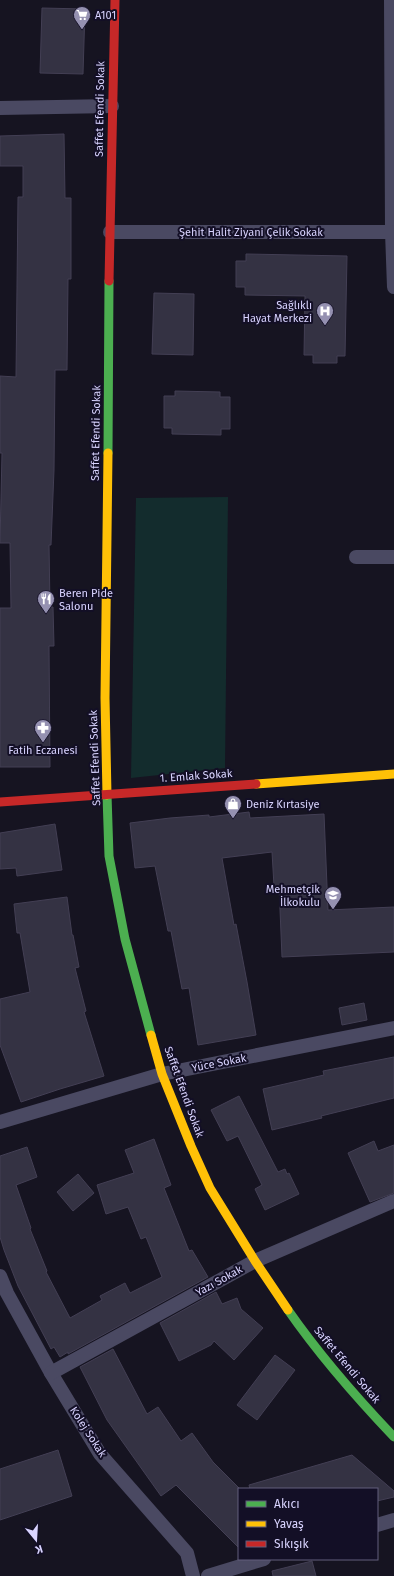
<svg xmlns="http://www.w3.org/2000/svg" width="394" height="1576" viewBox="0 0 394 1576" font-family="'Fira Sans',sans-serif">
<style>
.green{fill:#132c2d}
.building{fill:#343243;stroke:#433f54}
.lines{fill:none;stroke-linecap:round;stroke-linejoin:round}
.street{stroke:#4a4962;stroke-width:14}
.fast{stroke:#4caf50;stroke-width:9}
.slow{stroke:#ffc107;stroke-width:9}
.jam{stroke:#c62828;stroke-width:9}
.labels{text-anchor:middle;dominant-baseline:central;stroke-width:4;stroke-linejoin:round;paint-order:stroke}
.poi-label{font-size:11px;fill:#d9d4ff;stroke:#130f26;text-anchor:start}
.street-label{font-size:11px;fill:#d9d4ff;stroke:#130f26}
</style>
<rect width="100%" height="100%" fill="#161421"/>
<!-- green -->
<polygon class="green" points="228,497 225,768 131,778 136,498"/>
<!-- building -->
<g class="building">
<polygon points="42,8 85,9 83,74 40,73"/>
<polygon points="64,134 65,198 71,198 71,279 68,279 67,370 55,370 54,470 51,545 49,545 50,607 53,607 54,646 49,646 50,767 0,767 0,608 11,608 10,543 0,543 2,453 0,453 0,376 16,377 18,197 23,197 23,166 0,166 0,136"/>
<polygon points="246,254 347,256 345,356 337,356 337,363 313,363 313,355 304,355 305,296 245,295 245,287 236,287 236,261 246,261"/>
<polygon points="154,293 194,294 193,355 152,354"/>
<polygon points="175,391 220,392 220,397 230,397 230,429 221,429 221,435 172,434 172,428 164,428 164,396 175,396"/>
<polygon points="249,812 250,818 324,814 328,910 394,907 394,952 282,957 279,886 274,886 272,852 222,858 234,925 236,924 247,982 256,1035 198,1045 189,988 182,989 171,931 168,931 155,866 135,868 130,823 170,818 209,815 209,817"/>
<polygon points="55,824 62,870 17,876 16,868 0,869 0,833"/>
<polygon points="67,897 72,935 73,935 79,967 75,968 86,1011 84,1012 104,1076 60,1089 21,1102 0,1045 0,999 30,992 20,933 17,933 14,904"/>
<polygon points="364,1003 367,1020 342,1025 339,1008"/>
<polygon points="394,1057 394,1098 321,1116 322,1118 272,1130 263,1089 324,1075 323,1071"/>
<polygon points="239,1096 278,1172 285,1169 287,1174 289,1173 299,1194 265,1210 255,1189 262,1185 238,1136 227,1141 211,1110"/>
<polygon points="154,1139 171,1185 164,1188 189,1251 192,1250 208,1277 68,1354 68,1352 60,1357 54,1347 51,1349 18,1286 4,1250 0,1237 0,1156 27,1147 37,1177 16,1185 31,1228 30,1229 47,1271 46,1272 70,1318 102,1300 100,1296 125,1283 130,1293 162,1277 146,1237 141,1239 128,1207 106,1214 97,1185 134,1173 125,1150"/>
<polygon points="374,1141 378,1151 394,1145 394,1193 370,1202 348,1153"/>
<polygon points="78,1174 94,1193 73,1211 57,1192"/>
<polygon points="216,1292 222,1304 237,1298 241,1309 263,1328 234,1360 214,1341 211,1345 179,1361 160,1323"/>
<polygon points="113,1349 147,1414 158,1407 181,1441 192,1433 213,1462 239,1488 239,1548 176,1485 161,1496 107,1420 80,1367"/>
<polygon points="275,1355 295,1370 257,1420 237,1405"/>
<polygon points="58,1450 72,1496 0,1520 0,1469"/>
<polygon points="352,1455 394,1491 394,1497 377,1501 377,1489 250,1489 249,1485"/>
<polygon points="312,1561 316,1576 273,1576 272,1571"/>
</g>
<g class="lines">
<!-- street -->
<g class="street">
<polyline points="391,0 392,232 394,287"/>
<polyline points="0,108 112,106"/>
<polyline points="110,232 392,232"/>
<polyline points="356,557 394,557"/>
<polyline points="0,1122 162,1074 394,1028"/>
<polyline points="0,1276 7,1293 51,1373 100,1454 187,1553 193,1576"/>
<polyline points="51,1373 255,1261 394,1201"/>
<polyline points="377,1525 394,1520"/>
<polyline points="208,1576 264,1559"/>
</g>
<!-- fast -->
<g class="fast">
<polyline points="108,453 109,281"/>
<polyline points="107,795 109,856 125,939 151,1035"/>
<path d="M288,1310C320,1356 355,1396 394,1437"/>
</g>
<!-- slow -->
<g class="slow">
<polyline points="256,784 394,774"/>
<polyline points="107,795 105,698 108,453"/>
<polyline points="151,1035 162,1074 191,1146 210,1188 255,1261 288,1310"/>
</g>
<!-- jam -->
<g class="jam">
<polyline points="109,281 115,0"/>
<polyline points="0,802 256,784"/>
</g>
</g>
<!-- icons -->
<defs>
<symbol id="supermarket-pin" viewBox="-11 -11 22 30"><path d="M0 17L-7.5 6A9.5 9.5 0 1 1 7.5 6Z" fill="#9591b1" stroke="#130f26"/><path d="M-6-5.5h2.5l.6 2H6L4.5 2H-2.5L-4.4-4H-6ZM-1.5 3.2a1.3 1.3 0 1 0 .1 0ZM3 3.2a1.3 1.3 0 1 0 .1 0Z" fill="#fff"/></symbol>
<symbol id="hospital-pin" viewBox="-11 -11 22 30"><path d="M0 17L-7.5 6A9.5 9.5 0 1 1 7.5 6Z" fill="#9591b1" stroke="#130f26"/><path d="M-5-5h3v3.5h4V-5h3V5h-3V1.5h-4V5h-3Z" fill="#fff"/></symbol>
<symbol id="restaurant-pin" viewBox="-11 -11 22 30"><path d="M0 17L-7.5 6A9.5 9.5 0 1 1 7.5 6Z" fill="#9591b1" stroke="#130f26"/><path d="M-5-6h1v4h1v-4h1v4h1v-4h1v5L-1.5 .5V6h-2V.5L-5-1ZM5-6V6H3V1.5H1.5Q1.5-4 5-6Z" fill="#fff"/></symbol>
<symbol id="pharmacy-pin" viewBox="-11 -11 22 30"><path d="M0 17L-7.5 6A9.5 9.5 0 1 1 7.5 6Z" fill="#9591b1" stroke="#130f26"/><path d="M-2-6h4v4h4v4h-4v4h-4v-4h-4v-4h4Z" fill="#fff"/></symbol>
<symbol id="shop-pin" viewBox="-11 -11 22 30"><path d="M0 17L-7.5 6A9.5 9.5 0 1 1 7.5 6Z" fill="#9591b1" stroke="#130f26"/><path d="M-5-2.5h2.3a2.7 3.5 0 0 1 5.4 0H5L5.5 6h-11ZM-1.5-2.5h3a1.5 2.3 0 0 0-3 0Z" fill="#fff"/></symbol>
<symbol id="school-pin" viewBox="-11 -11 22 30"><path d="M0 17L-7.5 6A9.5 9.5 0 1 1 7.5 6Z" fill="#9591b1" stroke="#130f26"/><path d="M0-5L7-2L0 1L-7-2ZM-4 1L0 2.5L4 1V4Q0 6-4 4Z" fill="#fff"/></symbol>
</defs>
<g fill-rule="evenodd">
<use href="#supermarket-pin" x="72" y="5" width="20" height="27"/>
<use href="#hospital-pin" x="315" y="301" width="20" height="27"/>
<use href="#restaurant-pin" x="36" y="589" width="20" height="27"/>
<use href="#pharmacy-pin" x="33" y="718" width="20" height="27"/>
<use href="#shop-pin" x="223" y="794" width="20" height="27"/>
<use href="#school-pin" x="323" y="885" width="20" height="27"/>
</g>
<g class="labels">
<!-- poi labels -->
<g class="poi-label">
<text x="95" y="15">A101</text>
<text x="312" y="305" text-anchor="end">Sağlıklı<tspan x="312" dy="13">Hayat Merkezi</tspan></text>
<text x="59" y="593">Beren Pide<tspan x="59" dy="13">Salonu</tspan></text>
<text x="43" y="750" text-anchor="middle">Fatih Eczanesi</text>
<text x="246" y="804">Deniz Kırtasiye</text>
<text x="320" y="889" text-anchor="end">Mehmetçik<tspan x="320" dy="13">İlkokulu</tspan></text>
</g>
<!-- street labels -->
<g class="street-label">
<text transform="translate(100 109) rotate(-89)">Saffet Efendi Sokak</text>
<text x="251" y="232">Şehit Halit Ziyani Çelik Sokak</text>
<text transform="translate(96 433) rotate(-89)">Saffet Efendi Sokak</text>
<text transform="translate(95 758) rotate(-92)">Saffet Efendi Sokak</text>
<text transform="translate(196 776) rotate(-4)">1. Emlak Sokak</text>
<text transform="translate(219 1063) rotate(-11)">Yüce Sokak</text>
<text transform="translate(184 1092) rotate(70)">Saffet Efendi Sokak</text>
<text transform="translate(219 1281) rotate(-29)">Yazı Sokak</text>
<text transform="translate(347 1365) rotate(50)">Saffet Efendi Sokak</text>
<text transform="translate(88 1432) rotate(57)">Kolej Sokak</text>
</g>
</g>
<!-- legend -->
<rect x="238" y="1488" width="140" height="72" fill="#130f26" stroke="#625e7d"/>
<rect x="246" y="1501" width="20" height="6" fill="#4caf50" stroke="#625e7d"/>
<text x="274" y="1508" font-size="12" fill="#d9d4ff">Akıcı</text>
<rect x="246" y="1521" width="20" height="6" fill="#ffc107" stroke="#625e7d"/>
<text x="274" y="1528" font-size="12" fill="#d9d4ff">Yavaş</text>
<rect x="246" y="1541" width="20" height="6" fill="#c62828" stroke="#625e7d"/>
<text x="274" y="1548" font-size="12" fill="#d9d4ff">Sıkışık</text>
<!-- north arrow -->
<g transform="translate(36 1540) rotate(162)" stroke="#130f26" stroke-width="3" paint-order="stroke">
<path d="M0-3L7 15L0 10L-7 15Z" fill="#d9d4ff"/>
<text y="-6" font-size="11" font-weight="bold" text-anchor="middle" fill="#d9d4ff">K</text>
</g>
</svg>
